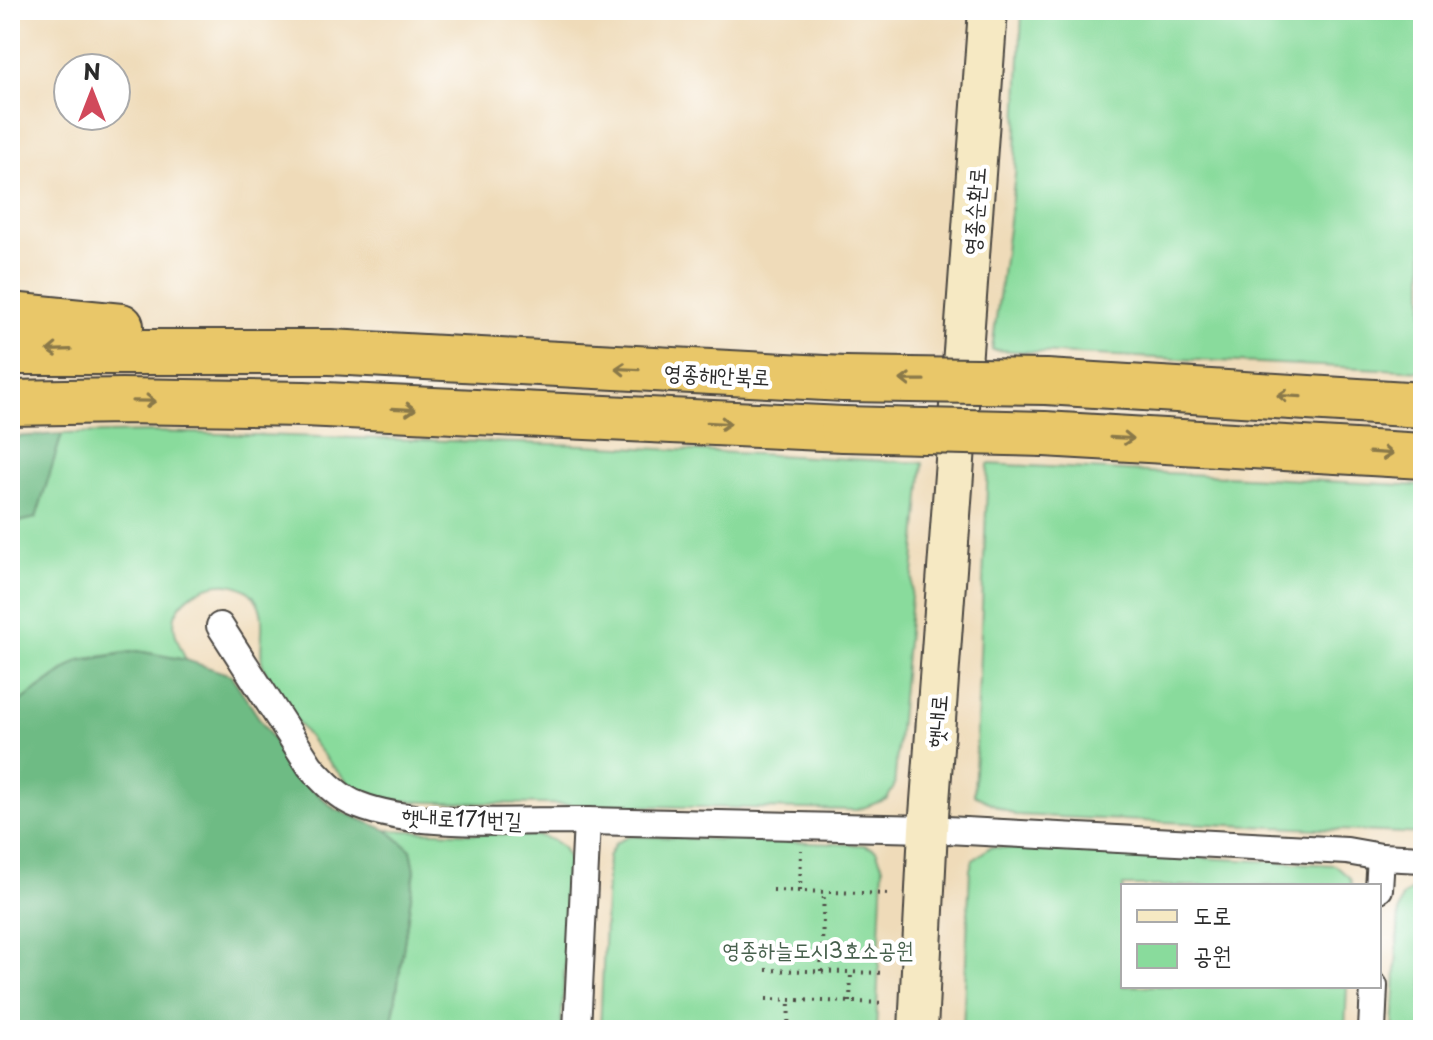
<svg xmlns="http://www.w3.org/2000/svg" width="1433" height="1040" viewBox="0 0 1433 1040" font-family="'Playpen Sans','Poor Story',sans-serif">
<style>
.green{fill:#89db9c;stroke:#5a8364;stroke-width:2}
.forest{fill:#6ebb84;stroke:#4c7358;stroke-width:2}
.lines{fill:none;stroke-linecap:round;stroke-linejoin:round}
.minor-casing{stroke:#484540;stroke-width:30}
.secondary-casing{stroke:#484540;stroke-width:42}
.trunk-casing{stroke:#484540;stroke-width:48}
.path{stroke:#484540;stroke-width:4;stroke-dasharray:2 6;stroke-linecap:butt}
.minor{stroke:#fff;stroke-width:26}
.secondary{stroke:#f6e9c3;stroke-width:38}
.trunk{stroke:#e9c769;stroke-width:44}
.trunk-bridge-casing{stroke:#484540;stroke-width:48;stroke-linecap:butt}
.trunk-bridge{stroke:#e9c769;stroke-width:44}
.oneway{stroke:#8a794a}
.labels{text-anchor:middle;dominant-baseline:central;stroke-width:8;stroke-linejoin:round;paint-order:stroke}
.street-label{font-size:22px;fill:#2b2b2b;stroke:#fff}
.park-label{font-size:22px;fill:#47604d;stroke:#fff}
</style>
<rect width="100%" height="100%" fill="#fff"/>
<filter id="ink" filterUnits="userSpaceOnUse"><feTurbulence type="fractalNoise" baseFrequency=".0125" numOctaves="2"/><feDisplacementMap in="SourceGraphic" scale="16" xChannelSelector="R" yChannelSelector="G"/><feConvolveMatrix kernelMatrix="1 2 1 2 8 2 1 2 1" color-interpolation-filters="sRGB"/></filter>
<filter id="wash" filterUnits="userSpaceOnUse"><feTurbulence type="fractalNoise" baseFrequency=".006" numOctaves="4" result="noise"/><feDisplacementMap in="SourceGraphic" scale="32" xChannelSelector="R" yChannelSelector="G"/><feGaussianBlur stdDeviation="1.8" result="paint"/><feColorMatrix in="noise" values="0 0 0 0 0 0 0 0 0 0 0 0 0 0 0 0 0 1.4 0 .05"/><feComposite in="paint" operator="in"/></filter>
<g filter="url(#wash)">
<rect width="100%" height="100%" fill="#efdbb9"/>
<!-- green -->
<g class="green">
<polygon points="1022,10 1423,10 1423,371 992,350 1015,175"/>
<path d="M154,432L584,445L923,463L894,787L887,799L857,810L427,802C406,801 381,801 361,792C338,781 267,686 262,662C258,639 271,610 249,592C227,574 187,588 176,613C170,628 180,646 186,660L137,651L79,660L10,709V524L36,518L62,434Z"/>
<polygon points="988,464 1423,486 1423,834 1015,815 974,795"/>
<path d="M387,830L539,836C564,841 570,853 570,877L561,1030H391L415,870L411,850Z"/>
<polygon points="629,836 864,845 876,850 883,867 876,1030 600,1030 608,857 615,844"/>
<polygon points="990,847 1335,865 1350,878 1352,886 1123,886 1123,986 1347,986 1345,1030 963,1030 970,869 973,860"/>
<polygon points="1419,884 1423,885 1423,1030 1393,1030 1399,909 1402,897"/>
</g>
<!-- forest -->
<g class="forest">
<polygon points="62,434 36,518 10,524 10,437"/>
<polygon points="138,651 186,660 231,675 296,775 335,809 387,830 411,850 415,870 391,1030 10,1030 10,709 78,661"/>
</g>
</g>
<g filter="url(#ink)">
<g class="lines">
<defs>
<g id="minor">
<path d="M220,626L310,766C323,781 339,798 358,805C418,829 521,820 587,821L577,1030"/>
<polyline points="587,821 928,829 1347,851 1381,857"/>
<polyline points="1379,889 1381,857 1423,859"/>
<polyline points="1372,1030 1374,986"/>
</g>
<polyline id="secondary" points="918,1030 928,829 988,10"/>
<g id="trunk">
<polyline points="10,315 121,326"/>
<polyline points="10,352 330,352 844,379"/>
<polyline points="1046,382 1423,405"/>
<polyline points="10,403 122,401 304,404 843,429"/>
<polyline points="1044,434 1423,456"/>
</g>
</defs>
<!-- minor casing -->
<use href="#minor" class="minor-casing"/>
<!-- secondary casing -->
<use href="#secondary" class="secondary-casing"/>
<!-- trunk casing -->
<use href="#trunk" class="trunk-casing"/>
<!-- path -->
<g class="path">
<polyline points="773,890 889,894"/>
<polyline points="800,891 801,850"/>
<polyline points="766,970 885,973"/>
<polyline points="821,971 824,892"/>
<polyline points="766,999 884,1003"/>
<polyline points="850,1002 851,972"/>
<polyline points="788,1030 789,1000"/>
</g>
<!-- minor -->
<use href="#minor" class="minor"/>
<!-- secondary -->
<use href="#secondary" class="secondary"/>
<!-- trunk -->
<use href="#trunk" class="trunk"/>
<defs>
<g id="trunk-bridge">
<polyline points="844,379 1046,382"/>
<polyline points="843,429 1044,434"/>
</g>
</defs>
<!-- trunk-bridge casing -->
<use href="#trunk-bridge" class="trunk-bridge-casing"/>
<!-- trunk-bridge -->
<use href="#trunk-bridge" class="trunk-bridge"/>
</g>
<!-- one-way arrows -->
<defs><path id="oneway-shaft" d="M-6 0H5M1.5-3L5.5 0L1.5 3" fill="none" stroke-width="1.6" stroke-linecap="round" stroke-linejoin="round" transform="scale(2)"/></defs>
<g class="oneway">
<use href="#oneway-shaft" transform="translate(59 350) rotate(178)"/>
<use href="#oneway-shaft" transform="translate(627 369) rotate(-177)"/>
<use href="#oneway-shaft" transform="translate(912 380) rotate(-179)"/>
<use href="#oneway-shaft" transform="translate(1289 396) rotate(-177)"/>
<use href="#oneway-shaft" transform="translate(144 401) rotate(1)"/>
<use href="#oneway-shaft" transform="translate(404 409) rotate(3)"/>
<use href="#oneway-shaft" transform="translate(719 423) rotate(3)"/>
<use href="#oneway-shaft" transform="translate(1122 438) rotate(3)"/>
<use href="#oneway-shaft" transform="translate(1381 453) rotate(4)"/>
</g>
</g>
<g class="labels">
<!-- street labels -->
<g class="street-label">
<text transform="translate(973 211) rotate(-86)">영종순환로</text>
<text transform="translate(717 373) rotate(3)">영종해안북로</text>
<text transform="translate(936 721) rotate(-86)">햇내로</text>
<text transform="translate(462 817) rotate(2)">햇내로171번길</text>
</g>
<!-- park labels -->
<g class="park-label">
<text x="818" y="948">영종하늘도시3호소공원</text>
</g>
</g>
<!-- margin -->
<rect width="1433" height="1040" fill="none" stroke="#fff" stroke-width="40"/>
<!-- legend -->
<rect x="1121" y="884" width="260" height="104" fill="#ffffff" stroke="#aaaaaa" stroke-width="2"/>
<rect x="1137" y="910" width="40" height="12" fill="#f6e9c3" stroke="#aaaaaa" stroke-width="2"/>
<text x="1193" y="924" font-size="24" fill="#2b2b2b">도로</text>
<rect x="1137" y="944" width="40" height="24" fill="#89db9c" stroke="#aaaaaa" stroke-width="2"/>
<text x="1193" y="964" font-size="24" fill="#2b2b2b">공원</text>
<!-- north arrow -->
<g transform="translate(92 92)"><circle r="38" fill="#ffffff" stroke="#aaaaaa" stroke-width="2"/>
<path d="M0-6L14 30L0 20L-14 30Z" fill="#d1495b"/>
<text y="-12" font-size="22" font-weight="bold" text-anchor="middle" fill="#2b2b2b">N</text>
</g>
</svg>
